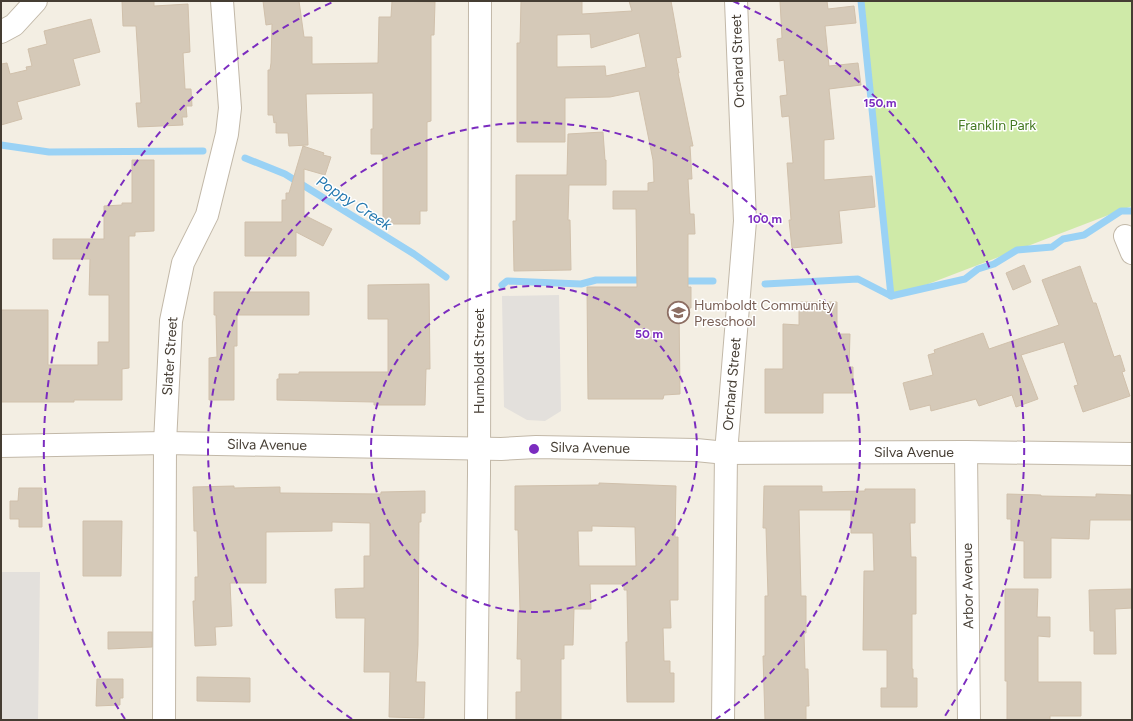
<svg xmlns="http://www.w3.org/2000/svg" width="1133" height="721" viewBox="0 0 1133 721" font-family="Figtree,sans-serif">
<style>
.green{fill:#cfeaa8}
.parking{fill:#e3e0dc}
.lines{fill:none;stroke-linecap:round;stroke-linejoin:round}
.stream{stroke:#9ad2f5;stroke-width:7}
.building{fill:#d5c9b8;stroke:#d0c0ab;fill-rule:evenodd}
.minor-casing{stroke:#c2b8a8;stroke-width:24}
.minor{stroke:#fff;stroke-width:22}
.ring{fill:none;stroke:#7b2cbf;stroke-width:2;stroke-dasharray:7 5}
.labels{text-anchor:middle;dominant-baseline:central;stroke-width:3;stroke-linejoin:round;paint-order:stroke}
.street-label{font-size:14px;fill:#453d33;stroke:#fff}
.park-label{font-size:14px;fill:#467a23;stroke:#fff}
.education-label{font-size:14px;fill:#785e54;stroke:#fff;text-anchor:start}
.water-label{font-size:15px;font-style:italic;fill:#2579af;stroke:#fff}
.centre{fill:#7b2cbf;stroke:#fff;stroke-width:2}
.ring-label{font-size:12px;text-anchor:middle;font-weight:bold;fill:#7b2cbf;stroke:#fff;stroke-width:3;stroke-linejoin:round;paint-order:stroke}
</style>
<rect width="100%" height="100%" fill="#f3eee3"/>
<!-- green -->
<polygon class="green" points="860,1 1132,1 1132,206 889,299"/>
<!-- parking -->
<g class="parking">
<polygon points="559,295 561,411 545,421 527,420 504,407 502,296"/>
<polygon points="1,572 40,572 38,720 1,720"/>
</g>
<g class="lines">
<!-- stream -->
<g class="stream">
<polyline points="861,1 891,296"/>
<polyline points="1,145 49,152 203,151"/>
<polyline points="245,158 285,174 414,254 446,277"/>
<polyline points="679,281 713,281"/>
<polyline points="765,284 858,279 891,296 965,279 978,269 994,264 1017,250 1052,247 1063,239 1084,235 1121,211 1132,211"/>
<polyline points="502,285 507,281 581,284 596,280 646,280"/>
</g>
</g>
<!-- building -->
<g class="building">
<polygon points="122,1 154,1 154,6 188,4 190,52 183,53 185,89 191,89 192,106 186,106 187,117 182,117 183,125 138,127 136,103 141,103 136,26 123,26"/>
<polygon points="263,1 299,1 304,37 312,37 312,64 378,63 379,17 391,17 392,1 435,2 434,35 431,35 431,121 427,122 427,211 420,211 420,224 383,224 383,154 371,154 371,129 373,129 373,93 306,94 308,145 289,146 288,133 276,133 276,122 274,123 273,115 268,115 268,70 270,70 271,63 272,24 266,25"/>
<path d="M521,1H582V14L632,11L629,1H671L681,57L676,58L679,73H678L693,146H690L692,179H688L690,214H694L695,234H688V287H691V308H679L680,394L664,395L663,399H588L587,287H637L636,209H613V191H648V183L654,182L653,160L639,91L610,97L565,98V142H517V43H520ZM639,33L646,67L606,76L605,66L557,67V35L590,34L591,48Z"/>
<polygon points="780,1 827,1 828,9 854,6 856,23 825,26 829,66 858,63 861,85 829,89 834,139 824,140 824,180 872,176 875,207 839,211 842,243 792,248 789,220 791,220 787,163 793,163 789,116 782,117 780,96 787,95 784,60 779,61 777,39 782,38"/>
<polygon points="91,19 100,52 73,59 80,85 17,102 22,119 1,125 1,64 7,63 10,74 27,70 26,67 32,66 28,49 47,44 44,31"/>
<polygon points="603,132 605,160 606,160 606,185 569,185 568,220 570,220 571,270 514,271 513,221 516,221 516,175 567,175 568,134"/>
<polygon points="303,146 324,153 323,155 331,157 325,175 304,169 304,215 332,229 323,246 296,232 296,256 245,256 245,222 282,222 282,200 286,200 286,193 289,193"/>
<polygon points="132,160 154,160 154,231 135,232 135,236 129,236 129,368 122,369 122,400 74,400 74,402 1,402 1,310 48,310 48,365 98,365 98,342 109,342 109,295 89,295 90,259 53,259 53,239 104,239 104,206 122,205 122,203 132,203"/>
<polygon points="1024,265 1031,282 1013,290 1006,273"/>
<polygon points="1080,266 1093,303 1096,303 1114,357 1120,355 1125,371 1122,372 1130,396 1083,412 1074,386 1078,385 1064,342 1021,355 1038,399 1016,407 1012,395 979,406 976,399 931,411 930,405 910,410 903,383 933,375 928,355 935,353 934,350 983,333 989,349 1059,325 1042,280"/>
<polygon points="429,284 430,369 426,369 425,405 374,405 374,402 277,400 277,379 279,379 279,374 299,374 299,372 388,372 388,319 368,319 368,285"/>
<polygon points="214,292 309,292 309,315 237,315 237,346 234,346 234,400 209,400 209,358 217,357 216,315 214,315"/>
<polygon points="799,302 837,302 837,334 850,334 849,367 853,367 853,393 823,393 823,413 765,413 765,369 783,369 783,324 799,325"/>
<path d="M599,483L676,486L675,537H678V600H670L671,628H663L664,661H670V673H674V702H627L626,642H628L627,590H624V584H590L591,609H574L573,645H564V659H561V720H516V692H521V659H517L518,611H520L518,530H515V486L599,485ZM592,526L635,527L636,566H579L578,531H592Z"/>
<polygon points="234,486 234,488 280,487 280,493 381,494 381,492 425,491 425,513 421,513 421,522 419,522 418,645 416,682 425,682 424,718 389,717 390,672 364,672 365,618 336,618 335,589 364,588 364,556 370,556 370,523 332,522 332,531 266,532 266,583 230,583 232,626 215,627 216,645 195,646 193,601 195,601 195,577 198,577 197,531 194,531 193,487"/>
<polygon points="764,486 822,486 822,492 865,491 865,489 915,489 915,523 910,523 911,557 916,557 916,614 912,614 912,669 913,669 913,678 917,678 917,707 881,707 881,688 887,688 887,650 863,650 864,571 874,571 873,533 851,533 851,510 799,510 801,596 806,596 806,633 804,633 805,669 808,669 809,706 806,706 806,720 765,720 763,656 765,656 765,596 768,596 766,528 763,528"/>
<polygon points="19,488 42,488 42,527 19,527 19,519 10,519 10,501 18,501"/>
<polygon points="1007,494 1041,495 1041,496 1096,497 1096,494 1132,495 1132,520 1090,520 1089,539 1051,538 1051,578 1024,578 1024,541 1011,540 1011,519 1007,519"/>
<polygon points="83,521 122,521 121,576 83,576"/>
<polygon points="1005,589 1038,589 1037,617 1050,617 1050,637 1038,636 1038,682 1081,682 1081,716 1050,716 1050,720 1007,720 1007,681 1005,681"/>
<polygon points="1132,589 1132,608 1115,609 1116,654 1094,654 1094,631 1090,631 1089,590"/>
<polygon points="108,632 152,632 152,647 108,649"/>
<polygon points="197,677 250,678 250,702 197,701"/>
<polygon points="97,679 123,679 123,698 120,698 120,705 96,706"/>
</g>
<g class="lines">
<defs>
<g id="minor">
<polyline points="1,32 14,25 36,1"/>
<polyline points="1125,236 1132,253"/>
<polyline points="1,446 165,443 501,449 536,447 696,450 726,453 966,452 1132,454"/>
<polyline points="966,452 969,720"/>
<polyline points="164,720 165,443 171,321 183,263 207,215 227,134 230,108 222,1"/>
<polyline points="476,720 479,474 480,1"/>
<polyline points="723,720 726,453 745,221 736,1"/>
</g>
</defs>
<!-- minor casing -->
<use href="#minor" class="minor-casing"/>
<!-- minor -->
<use href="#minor" class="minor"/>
</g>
<!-- distance rings -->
<g class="ring">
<circle cx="534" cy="449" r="163"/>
<path d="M352 719A326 326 0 1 1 716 719"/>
<path d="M125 719A490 490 0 0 1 335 1M733 1A490 490 0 0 1 943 719"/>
</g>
<!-- icons -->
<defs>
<symbol id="school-ring" viewBox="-11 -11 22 22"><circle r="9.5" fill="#fff" stroke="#8d6e63" stroke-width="1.5"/><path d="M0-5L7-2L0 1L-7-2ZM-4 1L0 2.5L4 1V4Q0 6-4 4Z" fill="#8d6e63"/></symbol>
</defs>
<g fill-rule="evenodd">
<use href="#school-ring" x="666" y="300" width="25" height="25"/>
</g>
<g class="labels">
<!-- street labels -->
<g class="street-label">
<text transform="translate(738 61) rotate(-92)">Orchard Street</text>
<text transform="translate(170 356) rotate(-86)">Slater Street</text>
<text transform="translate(479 361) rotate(-90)">Humboldt Street</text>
<text transform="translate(732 384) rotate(-85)">Orchard Street</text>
<text transform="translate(267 445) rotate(1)">Silva Avenue</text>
<text transform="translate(590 448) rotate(1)">Silva Avenue</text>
<text x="914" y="452">Silva Avenue</text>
<text transform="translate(968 586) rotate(-91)">Arbor Avenue</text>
</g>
<!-- park labels -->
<g class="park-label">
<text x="997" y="125">Franklin Park</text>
</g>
<!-- education labels -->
<g class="education-label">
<text x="694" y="305">Humboldt Community<tspan x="694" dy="16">Preschool</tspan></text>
</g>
<!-- water labels -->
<g class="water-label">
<text transform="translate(354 203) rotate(33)">Poppy Creek</text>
</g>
</g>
<circle cx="534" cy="449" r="6" class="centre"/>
<g class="ring-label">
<text x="880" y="107">150 m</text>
<text x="765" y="223">100 m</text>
<text x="649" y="338">50 m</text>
</g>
<!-- border -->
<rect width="1133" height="721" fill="none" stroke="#453d33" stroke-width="4"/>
</svg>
